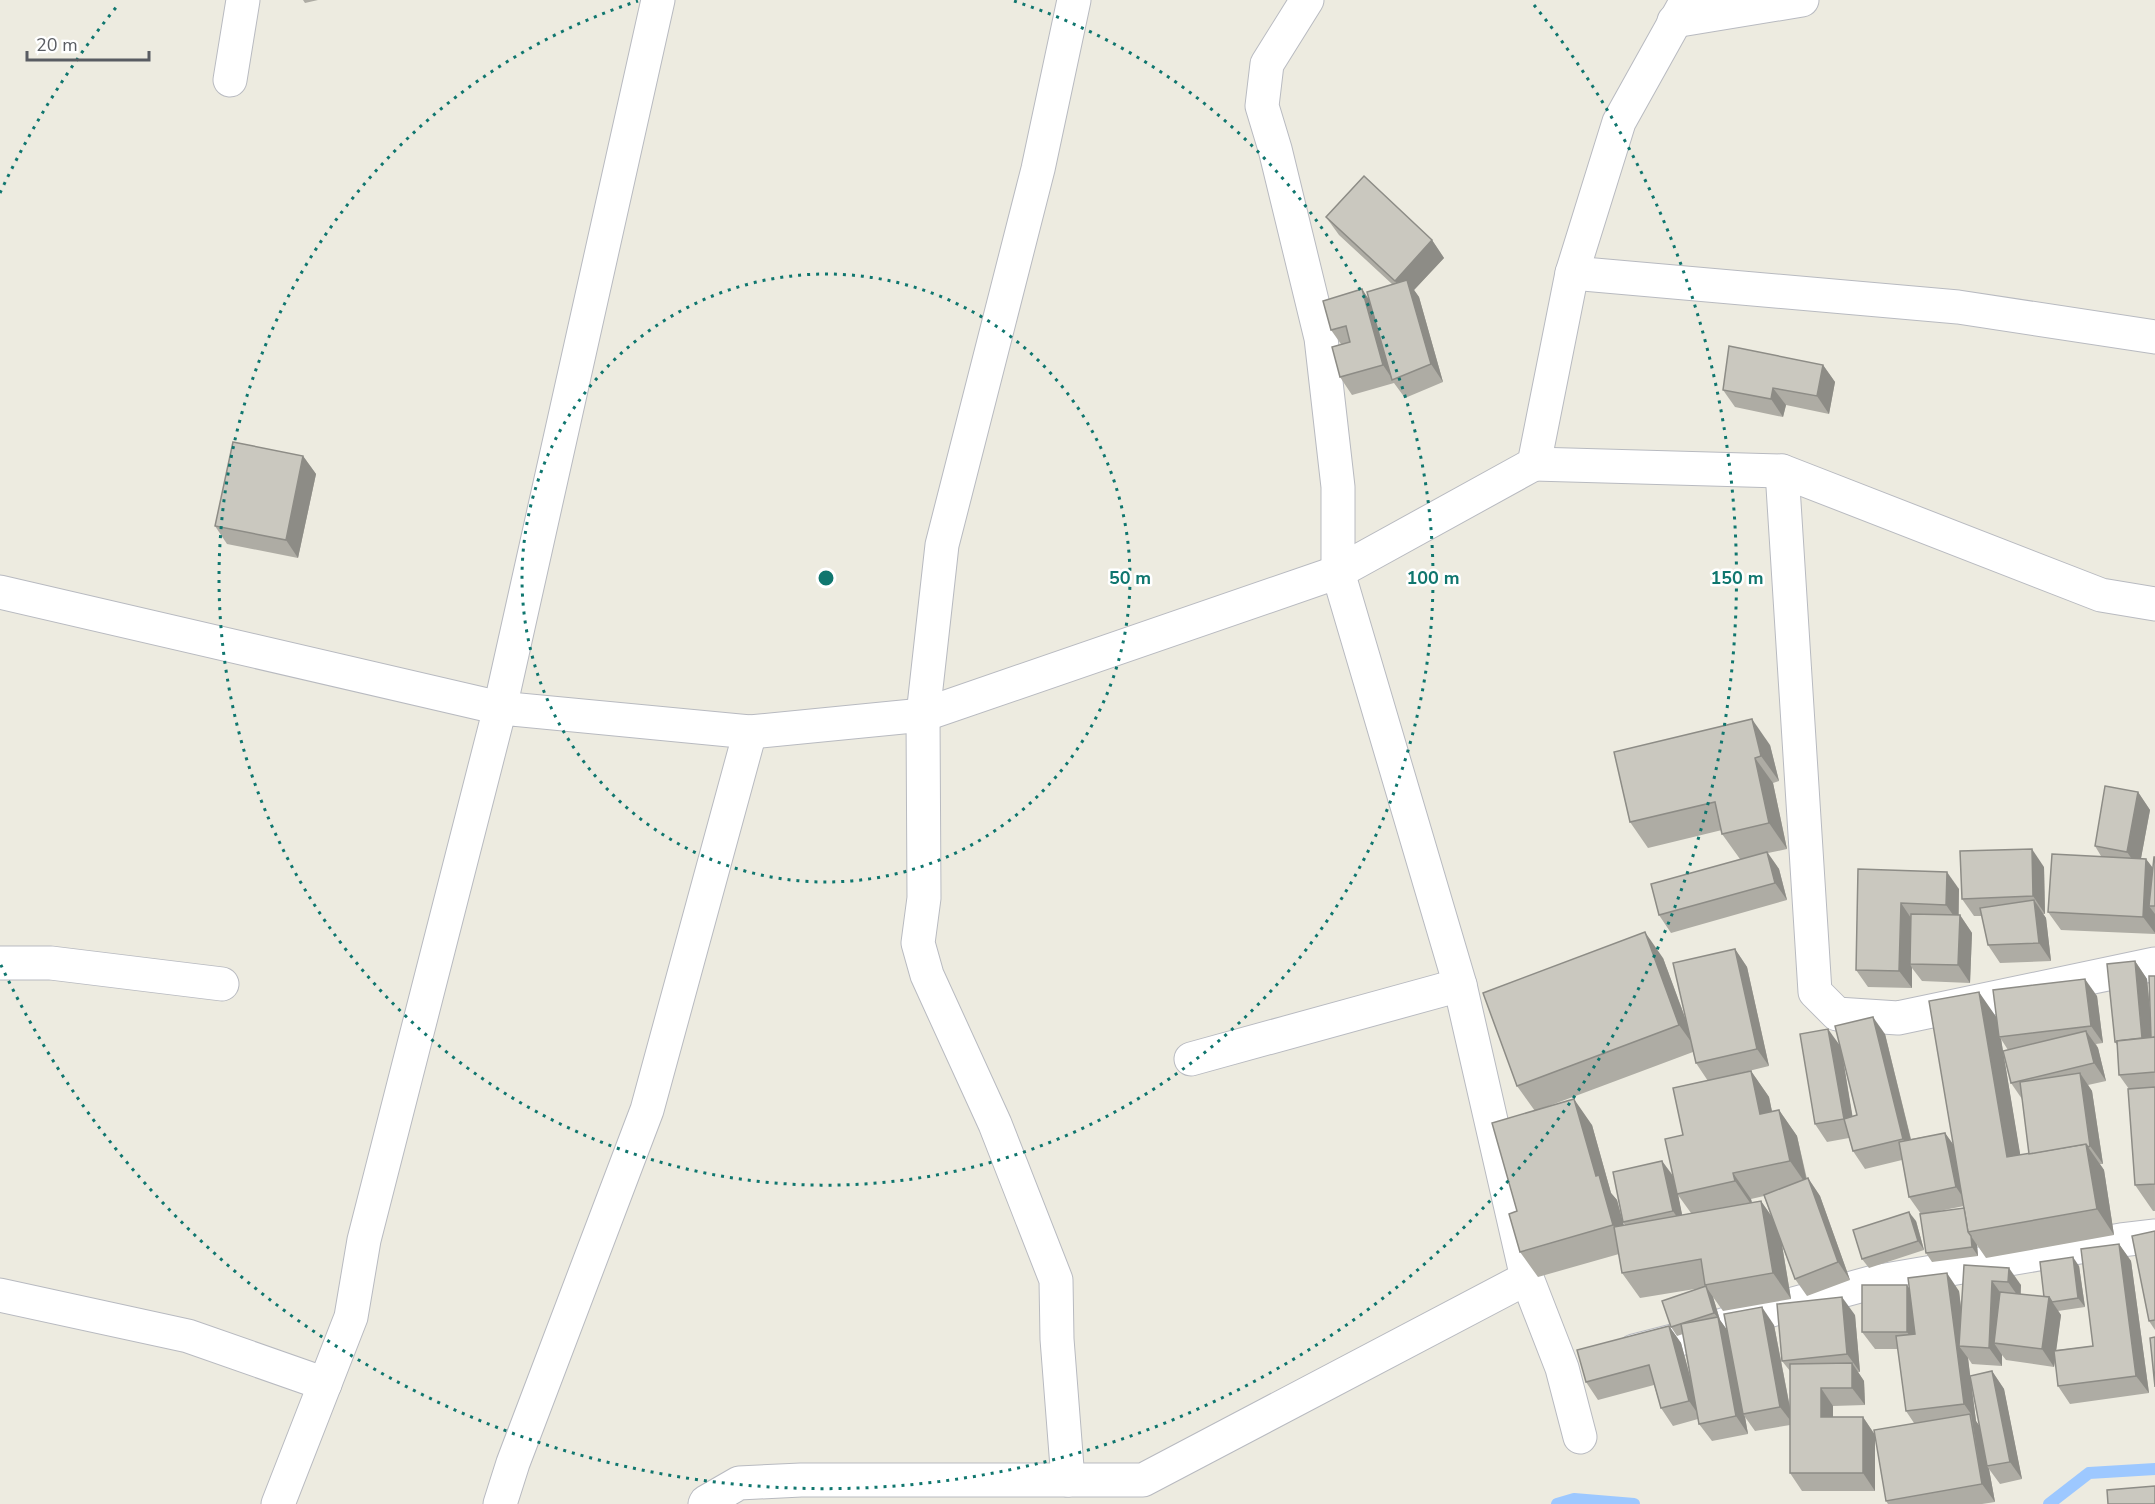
<svg xmlns="http://www.w3.org/2000/svg" width="2155" height="1504" viewBox="0 0 2155 1504" font-family="'Nunito Sans',sans-serif">
<style>
.lines{fill:none;stroke-linecap:round;stroke-linejoin:round}
.stream{stroke:#9dc8ff;stroke-width:12}
.minor-casing{stroke:#b8bac0;stroke-width:35}
.minor{stroke:#fff;stroke-width:33}
.wall{fill:#aeaca4;fill-rule:evenodd}
.shaded-wall{fill:#8d8c86}
.building{fill:#cac8bf;stroke:#8d8c86;stroke-width:1.5}
.ring{fill:none;stroke:#0f766e;stroke-width:3;stroke-dasharray:3 6}
.centre{fill:#0f766e;stroke:#fff;stroke-width:3}
.ring-label{font-size:18px;text-anchor:middle;font-weight:bold;fill:#0f766e;stroke:#fff;stroke-width:5;stroke-linejoin:round;paint-order:stroke}
</style>
<rect width="100%" height="100%" fill="#edebe0"/>
<g class="lines">
<!-- stream -->
<g class="stream">
<polyline points="1557,1504 1574,1499 1634,1504"/>
<polyline points="2049,1504 2089,1473 2155,1469"/>
</g>
<defs>
<g id="minor">
<polyline points="1307,0 1267,64 1262,106 1275,149 1321,338 1338,487 1338,572 1460,985 1527,1278 1562,1368 1580,1437"/>
<polyline points="1674,21 1802,0"/>
<polyline points="230,80 243,0"/>
<polyline points="1572,273 1958,307 2155,337"/>
<polyline points="1534,464 1782,471 2101,595 2155,604"/>
<polyline points="1782,471 1815,992 1837,1014 1898,1018 2155,964"/>
<polyline points="0,592 500,708 658,0"/>
<polyline points="0,963 51,963 222,984"/>
<polyline points="1191,1059 1460,985"/>
<polyline points="0,1295 188,1336 325,1384"/>
<polyline points="1634,1351 1673,1341 1764,1312 1874,1282 2121,1240 2155,1236"/>
<polyline points="1068,1480 1057,1339 1056,1280 995,1124 927,975 918,943 924,898 923,715 942,545 1038,169 1074,0"/>
<polyline points="278,1504 351,1317 364,1240 500,708 750,732 923,715 1338,572 1534,464 1572,273 1619,122 1687,0"/>
<polyline points="500,1504 513,1463 647,1110 750,732"/>
<polyline points="705,1504 706,1502 739,1483 801,1480 1143,1480 1527,1278"/>
</g>
</defs>
<!-- minor casing -->
<use href="#minor" class="minor-casing"/>
<!-- minor -->
<use href="#minor" class="minor"/>
</g>
<!-- wall -->
<g class="wall">
<polygon points="303,0 318,0 305,3"/>
<polygon points="1326,217 1432,240 1444,258 1414,290 1419,297 1443,382 1405,398 1394,383 1352,395 1340,377 1341,344 1331,330 1362,289 1368,299 1392,284 1339,235"/>
<polygon points="1823,365 1835,382 1829,414 1786,405 1783,417 1735,407 1723,390"/>
<polygon points="303,456 316,474 298,558 227,544 215,526"/>
<polygon points="1770,745 1779,781 1773,783 1787,849 1768,853 1779,869 1787,900 1671,933 1659,915 1740,859 1722,834 1722,830 1648,848 1630,822"/>
<polygon points="2138,792 2150,810 2141,858 2146,859 2153,868 2155,857 2155,934 2061,930 2048,912 2101,856 2095,846"/>
<polygon points="2044,867 2045,914 2043,914 2046,918 2051,961 2000,963 1988,945 1982,916 1974,916 1962,899"/>
<polygon points="1858,869 1959,889 1959,915 1960,915 1972,933 1970,983 1922,981 1912,968 1912,988 1868,987 1856,970"/>
<path d="M1735,949L1747,967L1769,1066L1708,1081L1696,1063L1693,1052L1546,1107L1592,1125L1611,1193L1617,1200L1623,1225H1625L1623,1222L1662,1161L1674,1177L1683,1135L1751,1071L1769,1097L1772,1112L1779,1110L1797,1136L1807,1179L1808,1178L1820,1196L1850,1280L1807,1296L1795,1279L1782,1245L1791,1299L1723,1311L1713,1297L1720,1320L1727,1330L1774,1325L1790,1407V1371L1782,1361L1855,1315L1860,1372H1858L1864,1381L1865,1405L1833,1406V1417H1863L1875,1435V1491H1802L1790,1473V1425L1755,1431L1745,1417L1748,1434L1712,1441L1699,1424L1698,1419L1673,1426L1661,1408L1654,1385L1598,1400L1586,1382L1669,1326L1681,1343L1692,1383L1683,1334L1677,1336L1671,1327L1701,1288L1640,1298L1622,1273L1619,1254L1538,1277L1520,1252L1535,1111L1517,1086L1663,958L1686,1020ZM1678,1195L1691,1213L1682,1215ZM1764,1196L1771,1216L1761,1201L1752,1203L1751,1199Z"/>
<polygon points="2135,961 2147,979 2150,1008 2155,976 2155,1211 2153,1211 2135,1185 2129,1089 2119,1075 2117,1045 2115,1042"/>
<path d="M2097,996L2103,1043L2096,1044L2098,1048L2106,1081L2088,1085L2092,1091L2103,1164H2100L2104,1170L2114,1235L1986,1258L1977,1245L1978,1256L1932,1262L1926,1253L1921,1214L1909,1197L1902,1160L1865,1169L1853,1151L1849,1138L1827,1142L1815,1124L1840,1046L1885,1034L1911,1139L1945,1133L1953,1144L1997,1017ZM2001,1039L2008,1050L2011,1083L2022,1099L2029,1154L2020,1155ZM1842,1052L1857,1115L1852,1116L1849,1097ZM1964,1206V1208L1929,1213Z"/>
<polygon points="1916,1221 1924,1250 1869,1268 1862,1259"/>
<polygon points="2155,1231 2155,1330 2149,1321"/>
<path d="M2119,1244L2131,1261L2149,1393L2070,1404L2058,1386L2055,1361L2054,1367L2006,1360L2002,1355V1366L1972,1364L1968,1358L1970,1376L1992,1371L2004,1389L2022,1479L2000,1484L1989,1469L1995,1502L1982,1504H1888L1886,1501L1914,1423L1906,1411L1898,1349H1875L1862,1332L1909,1288L1959,1291L1961,1309L1964,1265L2021,1285V1294L2044,1297L2079,1266L2085,1307L2058,1311L2061,1315L2056,1350L2093,1346ZM1971,1382L1980,1427L1976,1421Z"/>
</g>
<!-- shaded-wall -->
<g class="shaded-wall">
<polygon points="1432,240 1444,258 1414,290 1419,297 1443,382 1431,364 1407,298 1395,281"/>
<polygon points="1362,289 1374,307 1393,380 1383,365"/>
<polygon points="1823,365 1835,382 1829,414 1817,396"/>
<polygon points="1773,388 1786,405 1783,417 1771,399"/>
<polygon points="303,456 316,474 298,558 286,540"/>
<polygon points="1752,719 1770,745 1779,781 1761,756"/>
<polygon points="1755,758 1773,783 1787,849 1769,823"/>
<polygon points="2138,792 2150,810 2139,869 2127,852"/>
<polygon points="2032,849 2044,867 2045,914 2033,896"/>
<polygon points="1767,852 1779,869 1787,900 1775,883"/>
<polygon points="2146,859 2155,871 2149,906 2155,914 2155,933 2143,917"/>
<polygon points="1947,872 1959,889 1958,922 1946,905"/>
<polygon points="2034,900 2046,918 2051,961 2039,943"/>
<polygon points="1901,903 1913,921 1910,964 1912,968 1912,988 1899,971"/>
<polygon points="1960,915 1972,933 1970,983 1958,965"/>
<polygon points="1645,932 1663,958 1697,1050 1679,1025"/>
<polygon points="1735,949 1747,967 1769,1066 1757,1049"/>
<polygon points="2135,961 2147,979 2153,1040 2142,1039"/>
<polygon points="2085,979 2097,996 2103,1043 2091,1026"/>
<polygon points="1979,992 1997,1018 1999,1037 2001,1039 2025,1183 2007,1157"/>
<polygon points="1873,1017 1885,1034 1915,1157 1903,1139"/>
<polygon points="1828,1029 1841,1047 1856,1137 1844,1119"/>
<polygon points="2086,1031 2098,1048 2106,1081 2094,1063"/>
<polygon points="1751,1071 1769,1097 1778,1140 1760,1114"/>
<polygon points="2080,1073 2092,1091 2103,1164 2090,1146"/>
<polygon points="1574,1099 1592,1125 1611,1193 1617,1200 1631,1251 1613,1225 1596,1176"/>
<polygon points="1779,1110 1797,1136 1808,1187 1790,1161"/>
<polygon points="1945,1133 1957,1150 1968,1205 1956,1187"/>
<polygon points="2086,1144 2104,1170 2114,1235 2097,1209"/>
<polygon points="1662,1161 1675,1179 1685,1229 1673,1211"/>
<polygon points="1733,1173 1751,1199 1753,1207 1735,1181"/>
<polygon points="1808,1178 1820,1196 1850,1280 1838,1262"/>
<polygon points="1761,1201 1779,1227 1791,1299 1773,1273"/>
<polygon points="1909,1212 1916,1221 1924,1250 1918,1241"/>
<polygon points="1971,1236 1977,1245 1978,1256 1972,1247"/>
<polygon points="2119,1244 2131,1261 2149,1393 2136,1376"/>
<polygon points="2073,1257 2079,1266 2085,1307 2078,1298"/>
<polygon points="2009,1268 2021,1285 2020,1299 2008,1282"/>
<polygon points="1947,1273 1959,1291 1966,1347 1959,1346 1968,1358 1976,1421 1983,1431 1987,1466 1989,1469 1995,1502 1982,1484 1971,1414 1964,1404"/>
<polygon points="1992,1281 2005,1299 1994,1343 2002,1355 2002,1366 1989,1348"/>
<polygon points="1907,1285 1919,1302 1919,1349 1907,1332"/>
<polygon points="1707,1288 1713,1297 1720,1320 1730,1334 1743,1414 1745,1417 1748,1434 1736,1416 1718,1318 1714,1313"/>
<polygon points="1842,1297 1855,1315 1860,1372 1847,1354"/>
<polygon points="2049,1297 2061,1315 2054,1367 2042,1349"/>
<polygon points="1762,1307 1774,1325 1793,1424 1780,1407"/>
<polygon points="1669,1326 1681,1343 1701,1418 1689,1401"/>
<polygon points="1852,1363 1864,1381 1865,1405 1852,1388"/>
<polygon points="1992,1371 2004,1389 2022,1479 2010,1462"/>
<polygon points="1821,1388 1833,1406 1833,1435 1821,1417"/>
<polygon points="1863,1417 1875,1435 1875,1491 1863,1473"/>
</g>
<!-- building -->
<g class="building">
<polygon points="1364,176 1432,240 1395,281 1326,217"/>
<polygon points="1407,280 1431,364 1392,380 1367,292"/>
<polygon points="1362,289 1383,365 1340,377 1332,347 1350,342 1346,326 1331,330 1323,301"/>
<polygon points="1729,346 1823,365 1817,396 1773,388 1771,399 1723,390"/>
<polygon points="233,442 303,456 286,540 215,526"/>
<polygon points="1752,719 1761,756 1755,758 1769,823 1722,834 1715,802 1630,822 1614,752"/>
<polygon points="2105,786 2138,792 2127,852 2095,846"/>
<polygon points="2032,849 2033,896 1962,899 1960,851"/>
<polygon points="1767,852 1775,883 1659,915 1651,884"/>
<polygon points="2052,854 2146,859 2143,917 2048,912"/>
<polygon points="2154,857 2155,857 2155,906 2149,906"/>
<polygon points="1858,869 1947,872 1946,905 1901,903 1899,971 1856,970"/>
<polygon points="2034,900 2039,943 1988,945 1980,908"/>
<polygon points="1911,914 1960,915 1958,965 1910,964"/>
<polygon points="1645,932 1679,1025 1517,1086 1483,993"/>
<polygon points="1735,949 1757,1049 1696,1063 1673,963"/>
<polygon points="2135,961 2142,1038 2117,1041 2117,1042 2115,1042 2107,964"/>
<polygon points="2149,976 2155,976 2155,1037 2151,1038"/>
<polygon points="2085,979 2091,1026 1999,1037 1993,990"/>
<polygon points="1979,992 2007,1157 2086,1144 2097,1209 1968,1232 1929,1001"/>
<polygon points="1873,1017 1903,1139 1853,1151 1844,1119 1857,1115 1835,1026"/>
<polygon points="1828,1029 1844,1119 1815,1124 1800,1034"/>
<polygon points="2086,1031 2094,1063 2011,1083 2003,1051"/>
<polygon points="2155,1037 2155,1072 2119,1075 2117,1041"/>
<polygon points="1751,1071 1760,1114 1779,1110 1790,1161 1733,1173 1735,1181 1677,1194 1665,1139 1683,1135 1673,1088"/>
<polygon points="2080,1073 2090,1146 2088,1147 2086,1144 2029,1154 2020,1082"/>
<polygon points="2155,1087 2155,1184 2135,1185 2128,1089"/>
<polygon points="1574,1099 1596,1176 1599,1175 1613,1225 1520,1252 1509,1214 1517,1211 1492,1123"/>
<polygon points="1945,1133 1956,1187 1909,1197 1899,1142"/>
<polygon points="1662,1161 1673,1211 1623,1222 1613,1172"/>
<polygon points="1808,1178 1838,1262 1795,1279 1764,1195"/>
<polygon points="1761,1201 1773,1273 1705,1285 1701,1259 1622,1273 1614,1227"/>
<polygon points="1964,1208 1968,1232 1971,1236 1972,1247 1926,1253 1920,1214"/>
<polygon points="1909,1212 1918,1241 1862,1259 1853,1230"/>
<polygon points="2155,1231 2155,1320 2149,1321 2132,1236"/>
<polygon points="2119,1244 2136,1376 2058,1386 2054,1351 2093,1346 2081,1249"/>
<polygon points="2073,1257 2078,1298 2052,1302 2049,1297 2044,1297 2040,1262"/>
<polygon points="1964,1265 2009,1268 2008,1282 1992,1281 1989,1348 1959,1346"/>
<polygon points="1947,1273 1964,1404 1906,1411 1896,1336 1915,1334 1908,1278"/>
<rect x="1862" y="1285" width="45" height="47"/>
<polygon points="1706,1286 1714,1313 1671,1327 1662,1301"/>
<polygon points="2000,1292 2049,1297 2042,1349 1994,1343"/>
<polygon points="1842,1297 1847,1354 1782,1361 1777,1304"/>
<polygon points="1762,1307 1780,1407 1743,1414 1724,1314"/>
<polygon points="1718,1317 1736,1416 1699,1424 1681,1324"/>
<polygon points="1669,1326 1689,1401 1661,1408 1649,1365 1586,1382 1577,1350"/>
<polygon points="2155,1337 2155,1387 2150,1338"/>
<polygon points="1852,1363 1852,1388 1821,1388 1821,1417 1863,1417 1863,1473 1790,1473 1790,1364"/>
<polygon points="1992,1371 2010,1462 1987,1466 1970,1376"/>
<polygon points="1970,1414 1982,1484 1886,1501 1874,1430"/>
<polygon points="2155,1486 2155,1504 2108,1504 2107,1490"/>
</g>
<!-- distance rings -->
<g class="ring">
<circle cx="826" cy="578" r="304"/>
<path d="M1014 1A607 607 0 1 1 638 1"/>
<path d="M0 193A911 911 0 0 1 118 5M1534 5A911 911 0 1 1 0 963"/>
</g>
<circle cx="826" cy="578" r="9" class="centre"/>
<g class="ring-label">
<text x="1130" y="584">50 m</text>
<text x="1433" y="584">100 m</text>
<text x="1737" y="584">150 m</text>
</g>
<!-- scale -->
<path d="M27 51v9h122v-9" fill="none" stroke="#595c62" stroke-width="3"/>
<text x="36" y="51" font-size="18" fill="#595c62" stroke="#ffffff" stroke-width="4.5" paint-order="stroke">20 m</text>
</svg>
